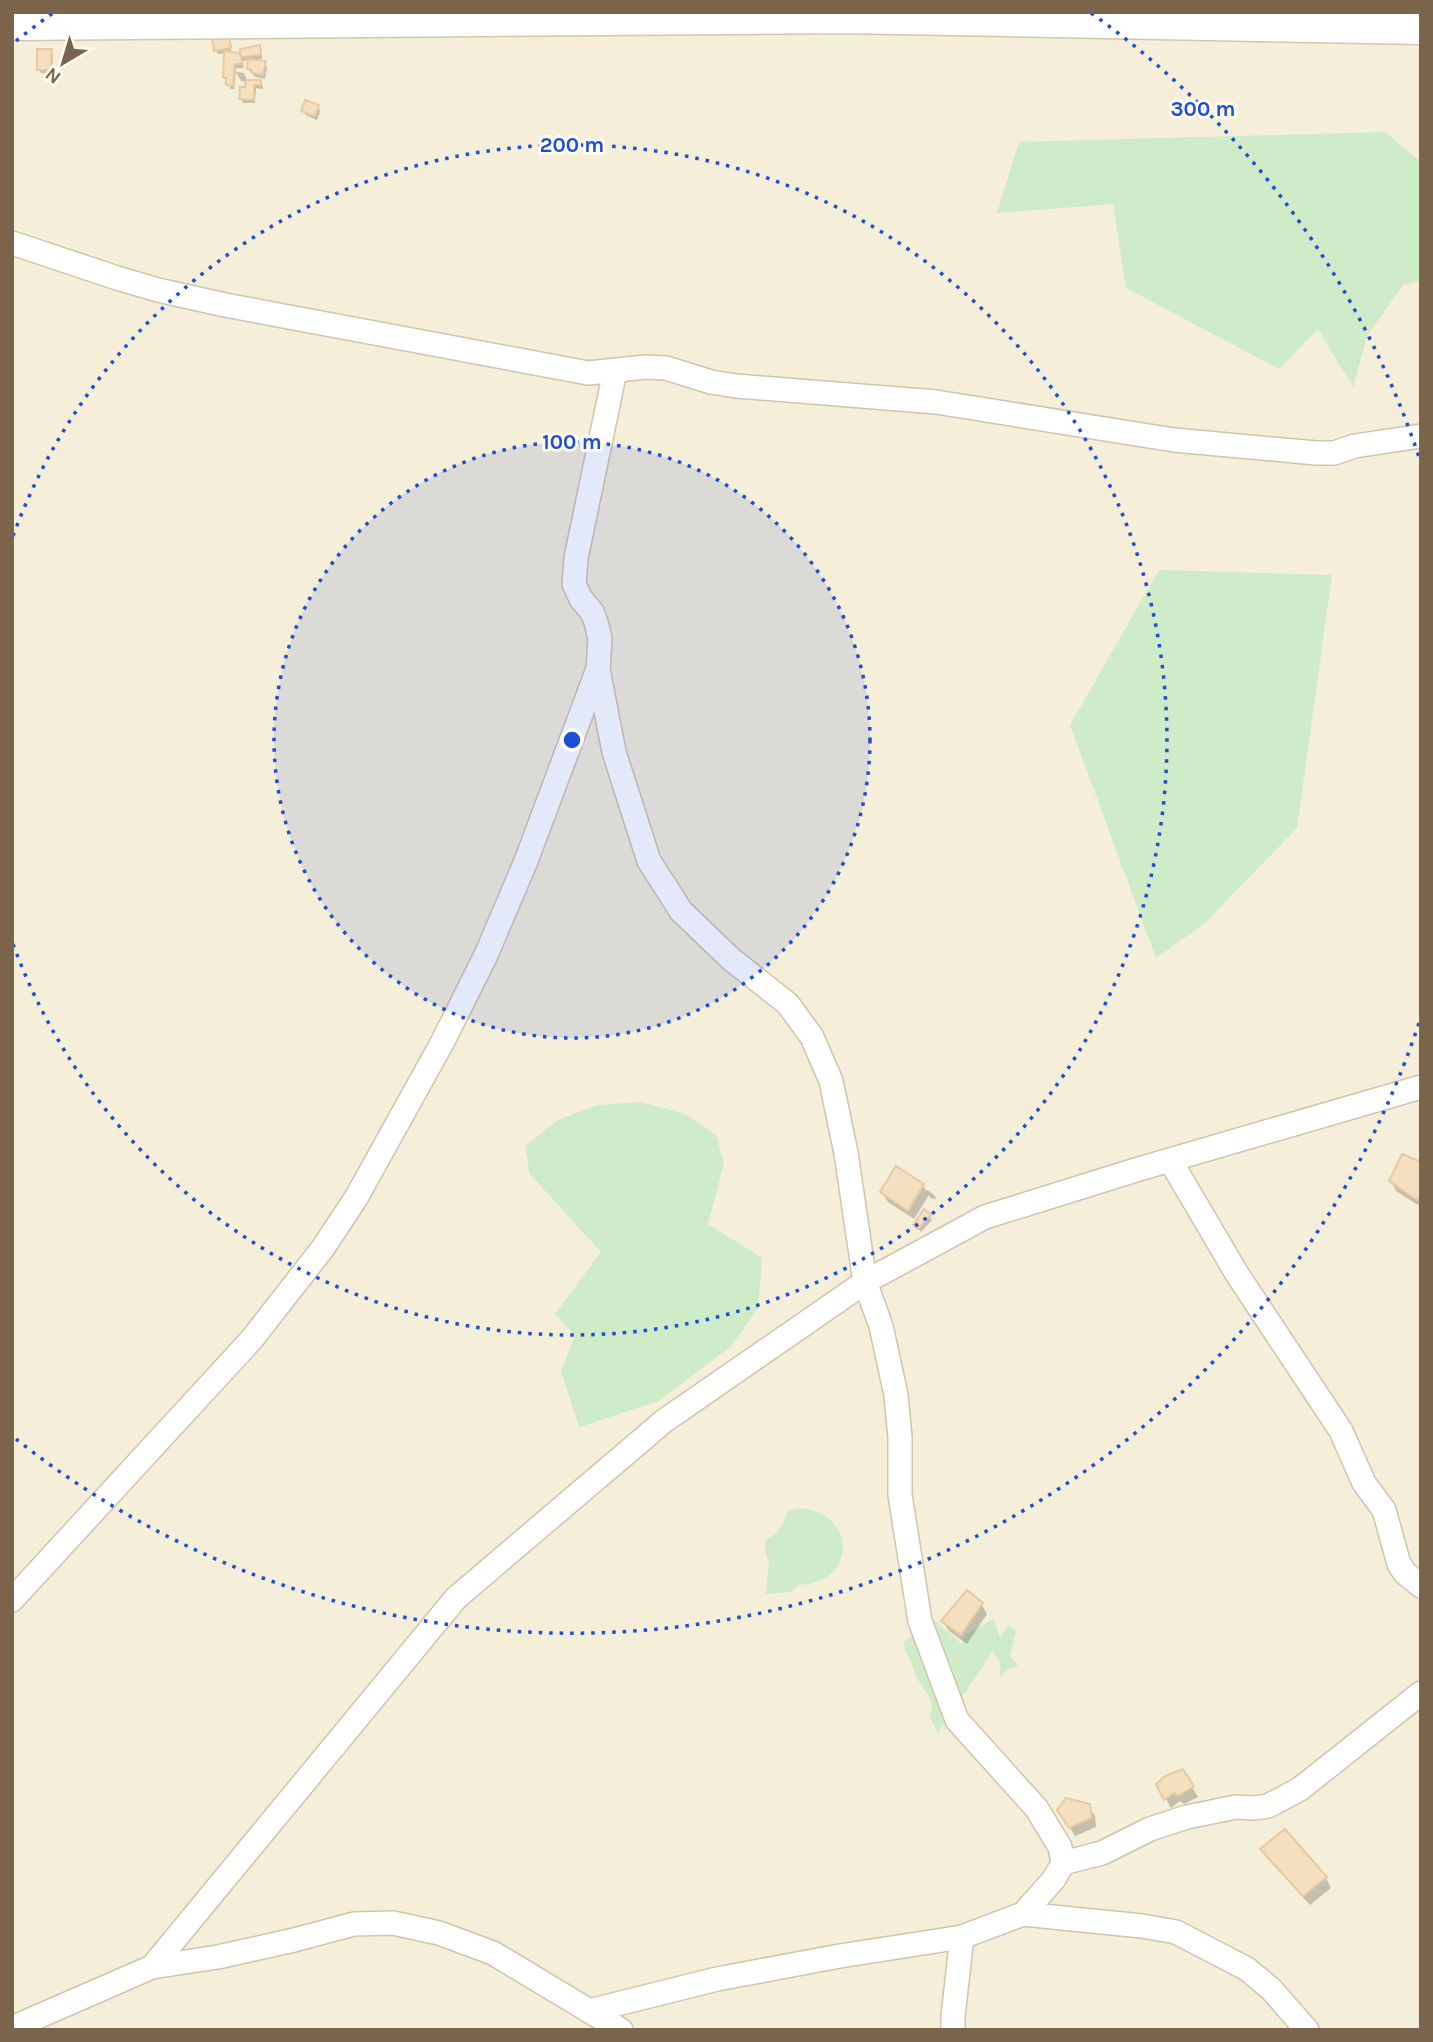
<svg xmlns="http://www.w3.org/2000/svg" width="1433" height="2042" viewBox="0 0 1433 2042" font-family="Karla,sans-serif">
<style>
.residential{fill:#f5eed8}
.green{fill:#ceecc7}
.shadow{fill:#0003}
.building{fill:#f4dfc0;stroke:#e7caa0;stroke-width:2}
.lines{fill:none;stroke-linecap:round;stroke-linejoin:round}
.street-casing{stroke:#d1c4ae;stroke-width:26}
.secondary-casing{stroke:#d4c6ac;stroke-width:35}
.street{stroke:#fff;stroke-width:23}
.secondary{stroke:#fff;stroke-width:32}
.ring{fill:none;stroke:#1d4ed8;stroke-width:3.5;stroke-dasharray:3.5 7}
.centre{fill:#1d4ed8;stroke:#fffcf1;stroke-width:3.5}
.ring-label{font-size:21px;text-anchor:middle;font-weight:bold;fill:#1d4ed8;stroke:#fffcf1;stroke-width:6;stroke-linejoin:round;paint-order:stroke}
</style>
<rect width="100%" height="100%" fill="#fdfaea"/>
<!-- residential -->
<rect class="residential" x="12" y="12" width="1409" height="2018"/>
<!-- green -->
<g class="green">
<polygon points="1385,132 1421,162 1421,280 1403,285 1367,336 1353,387 1318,329 1279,369 1126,288 1113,204 997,213 1019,142"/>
<polygon points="1159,570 1332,575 1297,828 1205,923 1156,958 1070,725"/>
<polygon points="641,1102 685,1114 716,1135 724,1163 708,1224 762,1258 758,1308 731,1346 659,1401 579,1427 561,1371 575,1336 555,1314 601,1252 530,1174 525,1146 558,1120 598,1105"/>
<path d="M801,1508C859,1515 856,1584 798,1585L792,1592L766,1594L769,1564L765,1551L766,1539C778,1536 784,1522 788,1511Z"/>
<polygon points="994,1619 1000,1638 1009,1625 1016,1632 1010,1656 1018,1666 1007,1670 1000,1677 1000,1662 993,1651 938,1733 930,1718 932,1702 917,1678 903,1643 934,1620 962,1644 966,1634"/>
</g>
<!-- shadow -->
<g class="shadow">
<polygon points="228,37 232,54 243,55 259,47 262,51 262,59 253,60 265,63 267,67 265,79 256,77 251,73 248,68 250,60 242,61 244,68 236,68 236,72 244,73 246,77 246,82 260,82 263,86 263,89 256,88 255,103 243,103 241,98 247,89 247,82 241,81 236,72 234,89 231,89 225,78 225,53 218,54 216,50"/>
<polygon points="51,51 53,55 53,74 41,73 38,69"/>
<polygon points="318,107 320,111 317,120 306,115 303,111"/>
<polygon points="1421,1164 1421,1207 1396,1191 1391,1181"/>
<polygon points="923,1185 926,1191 927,1190 933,1194 936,1198 935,1199 930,1198 929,1195 914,1219 888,1202 882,1192"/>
<polygon points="929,1216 932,1220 921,1232 915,1225"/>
<polygon points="982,1605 987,1614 967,1644 949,1631 943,1622"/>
<polygon points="1182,1771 1198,1797 1184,1804 1180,1801 1171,1808 1158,1784"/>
<polygon points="1089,1806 1095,1816 1096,1827 1075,1836 1065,1820"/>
<polygon points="1285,1832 1326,1878 1331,1888 1310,1905 1268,1859 1262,1849"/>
</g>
<!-- building -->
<g class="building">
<polygon points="229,35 231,48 214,51 212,38"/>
<polygon points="260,45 261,55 241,57 240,49"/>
<polygon points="37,49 52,49 51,70 37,70"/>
<polygon points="224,51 240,53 243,64 235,64 233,86 226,85 226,78 223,78"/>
<polygon points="248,59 266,61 263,75 252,73 252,70 247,69"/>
<polygon points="246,80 261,80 261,85 254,85 254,100 239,99 240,87 245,87"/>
<polygon points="305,100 319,105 315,116 301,111"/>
<polygon points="1402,1154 1421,1162 1421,1194 1417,1200 1389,1181"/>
<polygon points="896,1166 924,1184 908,1211 880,1192"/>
<polygon points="924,1209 931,1215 918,1229 913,1225"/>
<polygon points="967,1590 983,1603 961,1635 941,1621"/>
<polygon points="1183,1769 1194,1786 1178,1796 1174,1793 1164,1800 1156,1784 1165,1776"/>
<polygon points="1066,1798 1090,1804 1092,1818 1069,1828 1057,1810"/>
<polygon points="1285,1829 1327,1877 1303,1896 1260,1849"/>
</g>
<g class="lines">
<defs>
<g id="street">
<polyline points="12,243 117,278 158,290 225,305 588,373 646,367 666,368 711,382 736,386 936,402 1174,440 1316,453 1334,453 1355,446 1421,436"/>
<polyline points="615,371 576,558 574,584 581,599 592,612 596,622 600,639 598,669 614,752 649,861 681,911 731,959 788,1004 812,1037 831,1081 846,1153 865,1282 881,1326 896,1395 900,1437 900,1495 920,1621 957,1720 1037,1809 1060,1847 1063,1863 1054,1879 1023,1914"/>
<polyline points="1170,1160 1237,1274 1341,1431 1364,1483 1384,1510 1399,1564 1405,1573 1421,1586"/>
<polyline points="12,1600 252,1339 323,1248 356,1198 442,1043 486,955 526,861 598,669"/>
<polyline points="1063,1863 1102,1853 1150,1829 1187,1817 1236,1807 1254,1808 1268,1806 1300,1789 1421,1693"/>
<polyline points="152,1967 456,1598 664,1421 865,1282 985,1217 1139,1169 1421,1087"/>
<polyline points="589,2011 717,1979 840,1956 962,1937 1023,1914 1142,1926 1176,1932 1247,1969 1271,1989 1307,2030"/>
<polyline points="12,2028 152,1967 218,1957 294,1940 354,1924 393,1923 439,1933 493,1953 621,2030"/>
<polyline points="953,2030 953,2016 962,1937"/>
</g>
<polyline id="secondary" points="12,24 843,17 1421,28"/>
</defs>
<!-- street casing -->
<use href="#street" class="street-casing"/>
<!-- secondary casing -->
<use href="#secondary" class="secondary-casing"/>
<!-- street -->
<use href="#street" class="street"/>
<!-- secondary -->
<use href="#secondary" class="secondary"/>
</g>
<!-- distance rings -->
<circle cx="572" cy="740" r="298" fill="#1d4ed8" fill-opacity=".12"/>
<g class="ring">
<circle cx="572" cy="740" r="298"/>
<path d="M13 536A595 595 0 1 1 13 944"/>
<path d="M1419 1023A893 893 0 0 1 16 1439M16 41A893 893 0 0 1 53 13M1091 13A893 893 0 0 1 1419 457"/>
</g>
<circle cx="572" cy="740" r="10" class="centre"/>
<g class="ring-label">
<text x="1203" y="116">300 m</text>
<text x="572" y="152">200 m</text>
<text x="572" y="449">100 m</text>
</g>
<!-- border -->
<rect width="1433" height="2042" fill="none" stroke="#7a654b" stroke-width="28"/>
<!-- north arrow -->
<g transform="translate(63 63) rotate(218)" stroke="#fffcf1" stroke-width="5" paint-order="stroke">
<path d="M0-5L12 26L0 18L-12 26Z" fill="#7a654b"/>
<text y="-10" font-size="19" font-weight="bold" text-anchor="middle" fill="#7a654b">N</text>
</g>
</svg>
